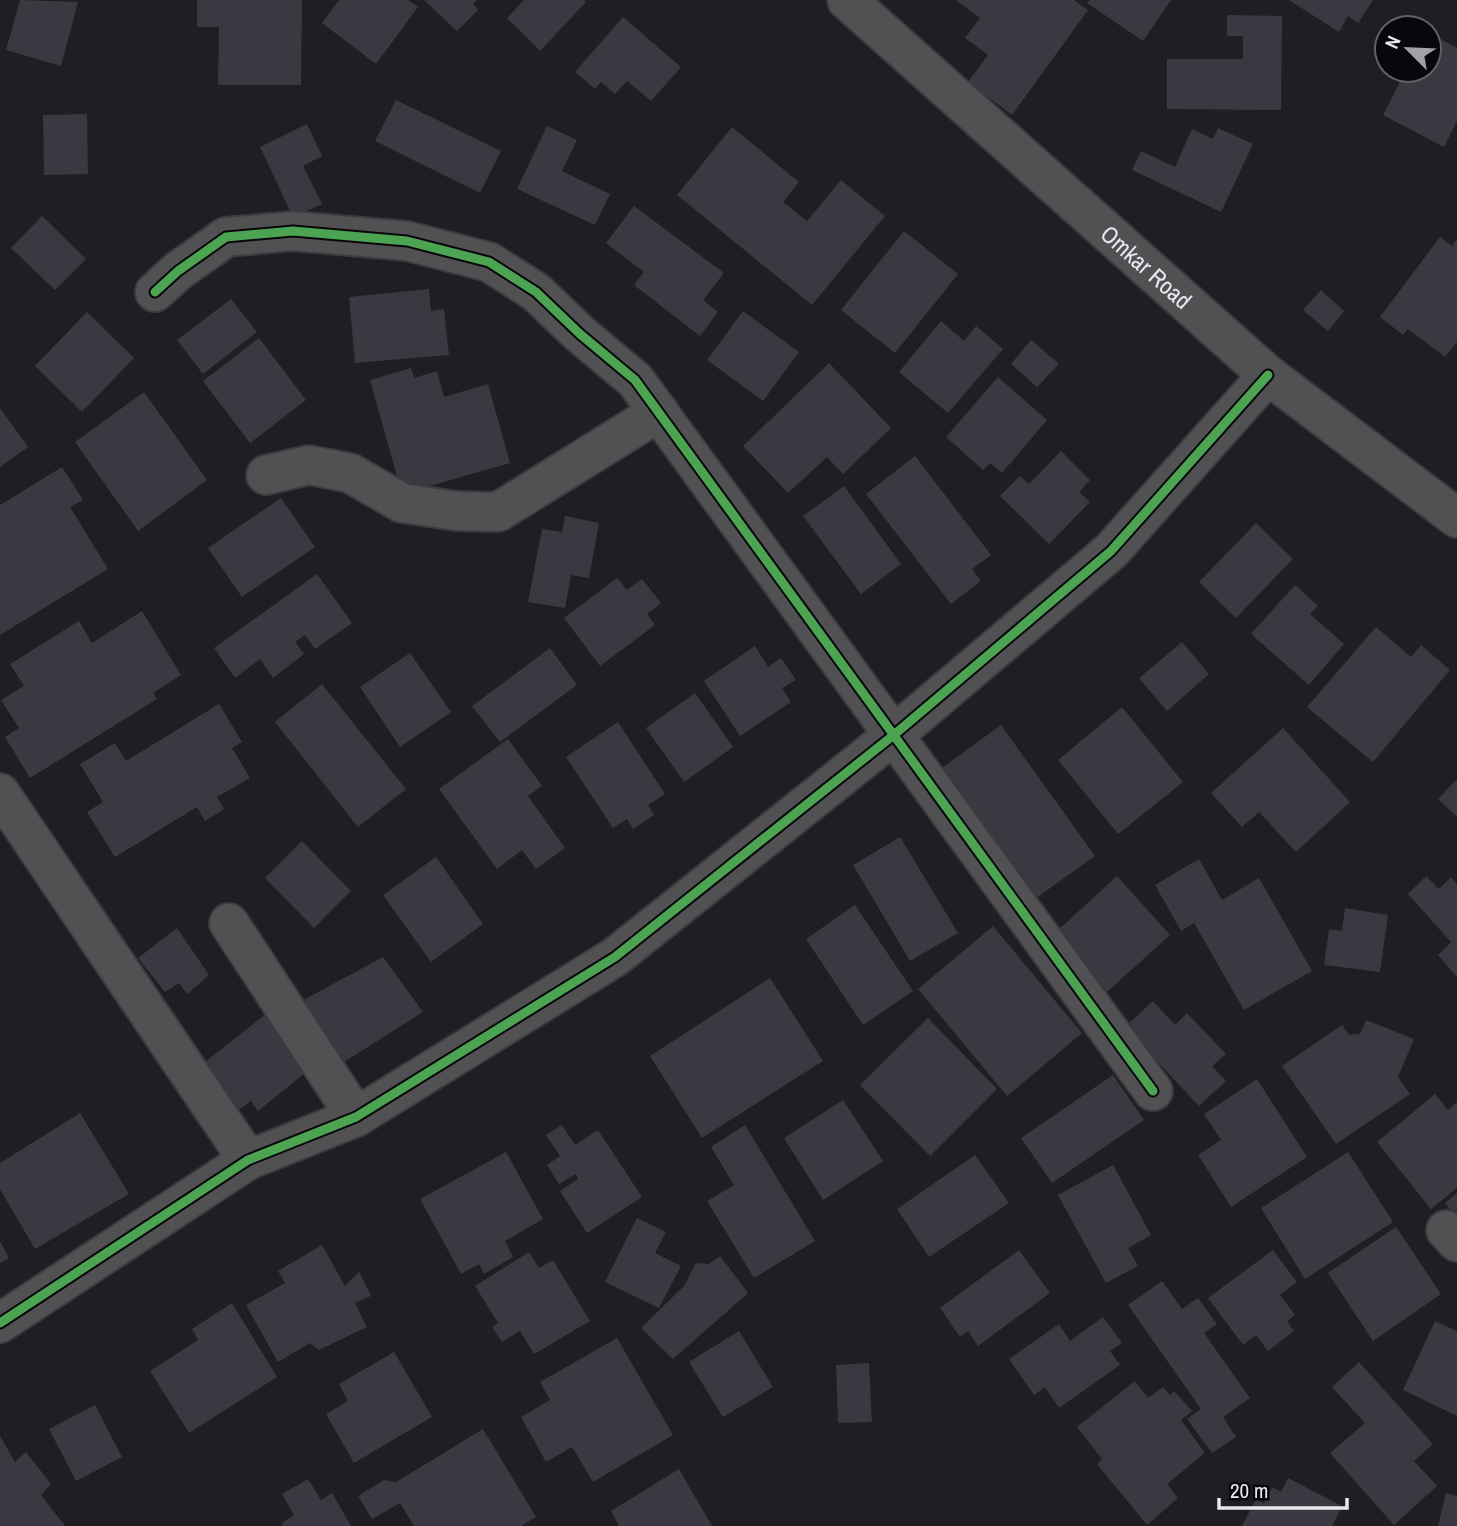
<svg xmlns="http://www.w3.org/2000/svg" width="1457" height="1526" viewBox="0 0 1457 1526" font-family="'Archivo Narrow',sans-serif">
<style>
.building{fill:#3a3841}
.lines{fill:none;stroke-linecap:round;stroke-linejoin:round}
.minor-casing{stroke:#3c3b3f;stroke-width:42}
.minor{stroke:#515052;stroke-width:38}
.cycleway-casing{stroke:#08070b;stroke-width:13}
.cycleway{stroke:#4ca352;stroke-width:9}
.labels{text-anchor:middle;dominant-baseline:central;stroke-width:6;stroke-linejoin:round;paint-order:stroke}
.street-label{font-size:24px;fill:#e9e8ee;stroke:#08070b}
</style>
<rect width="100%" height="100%" fill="#1f1e23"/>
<!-- building -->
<g class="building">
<polygon points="20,0 78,2 61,66 6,50"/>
<polygon points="197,0 302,0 301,85 218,85 219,27 197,27"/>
<polygon points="339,0 408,0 418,7 376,64 322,23"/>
<polygon points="424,0 477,0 473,4 478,10 457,31"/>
<polygon points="524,0 584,0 586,2 540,51 507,18"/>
<polygon points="956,0 1074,0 1088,10 1012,115 968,82 988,55 965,38 980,18"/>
<polygon points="1090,0 1171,0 1143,41 1087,3"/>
<polygon points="1289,0 1373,0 1358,23 1348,16 1339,32"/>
<polygon points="1227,15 1282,16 1281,110 1167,109 1167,59 1243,59 1243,36 1227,36"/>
<polygon points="623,17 681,67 651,101 627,81 615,94 601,82 595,89 575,72"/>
<polygon points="1429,33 1457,48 1457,121 1444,147 1383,115 1406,70 1429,70"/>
<polygon points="396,100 501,151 480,193 375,141"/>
<polygon points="87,114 88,174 44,175 43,115"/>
<polygon points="307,124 322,156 303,166 322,204 293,217 260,147"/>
<polygon points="547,126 577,140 562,171 610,194 595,225 517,189"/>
<polygon points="732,127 799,182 783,202 807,221 841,180 885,216 812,305 677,195"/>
<polygon points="1218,128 1253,144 1221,212 1132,170 1141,151 1175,167 1192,129 1213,139"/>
<polygon points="634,206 724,273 703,300 718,312 700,336 634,285 644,272 606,243"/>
<polygon points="42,216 86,259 55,290 11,248"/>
<polygon points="904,231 958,274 895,353 841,310"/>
<polygon points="1440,237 1452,246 1457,239 1457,342 1445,357 1408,329 1403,335 1380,317"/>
<polygon points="429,289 431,311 444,309 449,355 355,363 349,297"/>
<polygon points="1321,290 1344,311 1328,331 1303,310"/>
<polygon points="231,299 257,332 203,374 177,340"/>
<polygon points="743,311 799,352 763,401 707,360"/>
<polygon points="87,312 134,358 82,412 35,366"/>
<polygon points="941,321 964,341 976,326 1003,349 948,413 899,372"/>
<polygon points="259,338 306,400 250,443 203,381"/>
<polygon points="1031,340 1059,364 1037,387 1011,364"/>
<polygon points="829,363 891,428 843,474 827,457 788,493 743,446"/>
<polygon points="411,368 414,378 437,371 444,397 488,384 510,463 402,494 370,380"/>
<polygon points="998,377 1047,420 1002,473 990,463 983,470 946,437"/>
<polygon points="144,392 207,480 138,531 75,442"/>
<polygon points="0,408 28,447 0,467"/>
<polygon points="1061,451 1090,480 1079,492 1090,502 1049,544 1000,496 1020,476 1029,484"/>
<polygon points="915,456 991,555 972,569 981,581 951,604 866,494"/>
<polygon points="62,467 83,500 70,507 108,569 0,635 0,505"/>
<polygon points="844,486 901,564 861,594 803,516"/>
<polygon points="281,498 315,547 242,597 208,548"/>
<polygon points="565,516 599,523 589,578 571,575 565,608 528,602 542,529 562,532"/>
<polygon points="1256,523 1293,559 1236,618 1199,582"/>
<polygon points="317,574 352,623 315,649 305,635 295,642 304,654 273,678 260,659 235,678 214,648"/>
<polygon points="617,578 627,590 642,579 661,603 647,614 655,625 600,666 564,618"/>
<polygon points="1295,585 1318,606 1310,614 1344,644 1309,685 1251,634"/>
<polygon points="142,611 181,675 153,693 157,699 30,778 5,737 19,728 1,700 24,686 10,664 79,621 92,643"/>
<polygon points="1376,627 1411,657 1421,645 1450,670 1373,762 1307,707"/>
<polygon points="1182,642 1209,674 1167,711 1139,678"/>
<polygon points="755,646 768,667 781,658 796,680 782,688 791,702 740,736 704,681"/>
<polygon points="550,648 577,685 500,742 472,706"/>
<polygon points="410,653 451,712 400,747 360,687"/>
<polygon points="322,684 406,789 358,827 275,722"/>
<polygon points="695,693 733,747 684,782 646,728"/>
<polygon points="219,704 242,742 232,748 250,778 217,797 224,809 205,821 197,807 115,857 87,812 103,802 80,764 115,743 126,761"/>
<polygon points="1122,707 1183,782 1118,834 1058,760"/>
<polygon points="618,722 665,794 648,805 654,815 633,829 627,819 613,828 566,757"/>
<polygon points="1001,725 1095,856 1032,901 939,770"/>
<polygon points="1283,728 1350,802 1296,852 1259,812 1242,827 1211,793"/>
<polygon points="508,739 542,786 528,796 565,848 536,869 522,850 497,869 439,789"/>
<polygon points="1457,779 1457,817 1438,799"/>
<polygon points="900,837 958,933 910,961 853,865"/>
<polygon points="302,841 351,891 314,928 265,878"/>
<polygon points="436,857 483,924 431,962 383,895"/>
<polygon points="1199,859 1222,900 1259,878 1312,971 1244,1010 1194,923 1181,931 1155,885"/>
<polygon points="1117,876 1170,935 1107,992 1054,934"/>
<polygon points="1426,876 1439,889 1451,877 1457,884 1457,977 1438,955 1451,942 1408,894"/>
<polygon points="855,905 913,991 863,1025 806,939"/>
<polygon points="1345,908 1388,915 1380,972 1324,965 1329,929 1342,931"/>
<polygon points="993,926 1082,1033 1007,1096 918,989"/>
<polygon points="177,928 209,975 187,994 179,983 165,992 138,958"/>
<polygon points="383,957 423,1012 333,1069 298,1003"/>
<polygon points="770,978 823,1061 702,1138 650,1056"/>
<polygon points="1153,1001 1175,1025 1187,1013 1226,1054 1212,1066 1226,1081 1199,1106 1125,1027"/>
<polygon points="267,1013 311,1068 258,1111 251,1101 236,1112 200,1066"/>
<polygon points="928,1018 997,1089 930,1156 860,1085"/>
<polygon points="1366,1020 1414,1039 1398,1077 1410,1094 1336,1144 1282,1066 1342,1025 1349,1035 1360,1034"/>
<polygon points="1113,1075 1144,1120 1052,1183 1021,1138"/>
<polygon points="1257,1079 1307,1157 1231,1207 1198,1155 1221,1140 1204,1114"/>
<polygon points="1435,1094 1448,1110 1457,1102 1457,1188 1431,1209 1377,1142"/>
<polygon points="843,1100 883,1161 823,1200 784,1138"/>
<polygon points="80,1113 129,1194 35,1249 0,1189 0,1163"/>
<polygon points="562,1125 575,1145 598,1130 642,1197 587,1233 560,1191 578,1179 576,1174 559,1184 547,1165 560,1156 546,1135"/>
<polygon points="745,1125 815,1241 754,1278 707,1201 734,1185 711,1147"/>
<polygon points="506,1152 543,1219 505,1241 513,1257 484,1274 479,1264 461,1274 420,1199"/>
<polygon points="1348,1152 1393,1222 1305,1279 1261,1208"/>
<polygon points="975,1155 1009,1203 929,1257 897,1209"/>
<polygon points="1113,1165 1151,1235 1128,1248 1138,1266 1106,1283 1058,1195"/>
<polygon points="1457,1193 1457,1218 1445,1203"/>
<polygon points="637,1218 666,1232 655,1253 681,1266 659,1308 605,1282"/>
<polygon points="1396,1227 1441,1294 1373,1341 1328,1273"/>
<polygon points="0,1241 9,1258 0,1263"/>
<polygon points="322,1245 345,1286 359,1272 371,1296 355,1303 367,1327 319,1350 310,1343 278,1362 246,1305 285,1283 278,1271"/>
<polygon points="1019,1250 1050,1293 978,1346 968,1331 960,1337 940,1308"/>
<polygon points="1273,1250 1297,1282 1280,1295 1295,1315 1287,1321 1294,1331 1268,1351 1256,1335 1243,1345 1208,1298"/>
<polygon points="529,1252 539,1268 553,1260 590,1321 534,1354 520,1331 502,1342 492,1327 498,1323 475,1286"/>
<polygon points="720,1256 748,1293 673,1359 641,1328 684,1286 696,1263 709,1264"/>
<polygon points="1162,1281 1182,1309 1198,1298 1217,1324 1204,1333 1250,1398 1223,1417 1236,1437 1212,1453 1187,1419 1201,1409 1128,1305"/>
<polygon points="232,1303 277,1377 189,1433 150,1371 198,1340 192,1329"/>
<polygon points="1103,1317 1122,1343 1110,1351 1120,1365 1059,1408 1045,1387 1034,1395 1009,1359 1059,1324 1070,1341"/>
<polygon points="1435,1321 1457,1331 1457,1416 1403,1390"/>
<polygon points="739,1331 773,1387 723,1417 689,1362"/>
<polygon points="617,1338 673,1435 593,1482 572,1447 546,1462 521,1417 550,1400 540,1382"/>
<polygon points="394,1352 432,1417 354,1463 326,1414 348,1401 339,1384"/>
<polygon points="1359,1362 1433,1444 1414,1461 1437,1486 1394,1525 1330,1453 1365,1423 1332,1387"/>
<polygon points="869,1363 872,1422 838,1423 836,1365"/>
<polygon points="1135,1381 1148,1398 1163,1387 1170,1395 1174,1391 1192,1411 1181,1420 1205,1453 1167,1484 1178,1498 1147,1525 1097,1464 1102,1459 1077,1427"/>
<polygon points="95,1405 122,1457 76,1481 49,1429"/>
<polygon points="483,1429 536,1517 521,1526 414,1526 400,1503 372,1519 358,1496 384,1480 396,1482"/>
<polygon points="0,1436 15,1462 26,1452 51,1484 41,1495 65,1526 0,1526"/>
<polygon points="679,1469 712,1526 619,1526 611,1511"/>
<polygon points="1288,1478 1342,1506 1332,1526 1242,1526 1256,1499 1264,1503 1272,1487 1281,1492"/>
<polygon points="308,1479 321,1500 332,1493 351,1526 283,1526 282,1523 294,1515 282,1494"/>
<polygon points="1446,1493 1457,1496 1457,1526 1438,1526"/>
</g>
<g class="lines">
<defs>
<g id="minor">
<path id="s1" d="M847,0L1268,375L1457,518"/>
<polyline points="155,292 178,271 226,237 293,231 407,241 489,262 536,292 580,334 635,380 1153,1091"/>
<polyline points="266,475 309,465 350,473 402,503 457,511 498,512 659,412"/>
<polyline points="0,793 248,1160"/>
<polyline points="229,923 356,1117"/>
<polyline points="1446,1230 1457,1242"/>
<polyline points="0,1323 248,1160 356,1117 615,957 895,734 1111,551 1268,375"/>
</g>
</defs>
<!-- minor casing -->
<use href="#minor" class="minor-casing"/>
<!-- minor -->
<use href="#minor" class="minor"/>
<defs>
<g id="cycleway">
<polyline points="155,292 178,271 226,237 293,231 407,241 489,262 536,292 580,334 635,380 1153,1091"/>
<polyline points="0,1323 248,1160 356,1117 615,957 895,734 1111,551 1268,375"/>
</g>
</defs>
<!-- cycleway casing -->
<use href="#cycleway" class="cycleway-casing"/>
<!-- cycleway -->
<use href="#cycleway" class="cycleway"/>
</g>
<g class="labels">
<!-- street labels -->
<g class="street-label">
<text stroke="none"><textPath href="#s1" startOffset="401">Omkar Road</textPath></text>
</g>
</g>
<!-- north arrow -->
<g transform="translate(1408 49) rotate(294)"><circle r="33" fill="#08070b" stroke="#626166" stroke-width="2"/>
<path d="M0-5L12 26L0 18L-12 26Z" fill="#a2a1a7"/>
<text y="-10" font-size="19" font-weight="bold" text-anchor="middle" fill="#e9e8ee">N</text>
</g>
<!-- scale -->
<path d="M1219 1498v10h128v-10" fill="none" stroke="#e9e8ee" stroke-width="3.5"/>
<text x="1230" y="1498" font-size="21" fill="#e9e8ee" stroke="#08070b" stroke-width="5" paint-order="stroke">20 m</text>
</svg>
